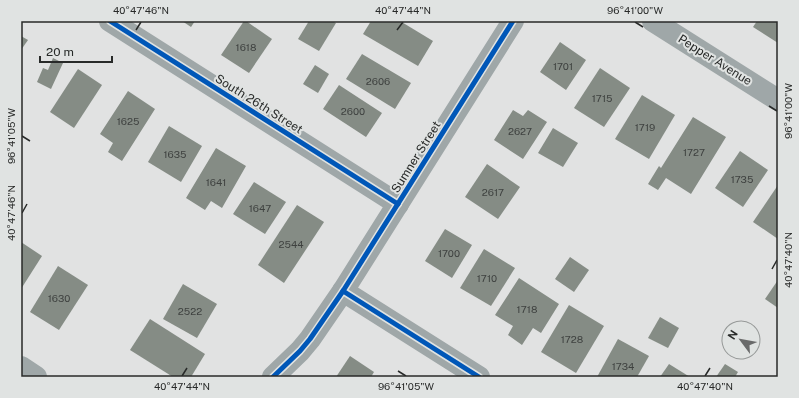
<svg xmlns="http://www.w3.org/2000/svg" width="799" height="398" viewBox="0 0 799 398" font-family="'Public Sans',sans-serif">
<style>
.building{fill:#858c85}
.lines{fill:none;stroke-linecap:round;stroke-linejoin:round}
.minor{stroke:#9fa7a8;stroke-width:22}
.cycleway-casing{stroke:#e0e3e2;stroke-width:8}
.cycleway{stroke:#0057b8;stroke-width:5}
.ticks{fill:none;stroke:#282a29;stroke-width:1.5}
.labels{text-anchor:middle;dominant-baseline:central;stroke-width:4;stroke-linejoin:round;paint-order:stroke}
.number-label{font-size:10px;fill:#3f4240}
.street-label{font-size:12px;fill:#282a29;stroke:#e0e3e2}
.neatline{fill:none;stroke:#282a29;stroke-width:1.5}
.ticks-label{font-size:10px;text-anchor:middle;fill:#282a29}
</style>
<rect width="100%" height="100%" fill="#e1e2e2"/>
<!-- building -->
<g class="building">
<polygon points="182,21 195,21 191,27"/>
<polygon points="244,21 246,21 272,39 249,73 221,55"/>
<polygon points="309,21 332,21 336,23 319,51 298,39"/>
<polygon points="371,21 400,21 433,41 418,66 363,34"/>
<polygon points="757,21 778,21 778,43 753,27"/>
<polygon points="21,36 28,40 21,50"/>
<polygon points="560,42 586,60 566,90 540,72"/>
<polygon points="362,54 411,83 395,109 346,79"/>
<polygon points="53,58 63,63 51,89 37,82 43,68 48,70"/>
<polygon points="315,65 329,74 318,93 303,84"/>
<polygon points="600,68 630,88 604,127 574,108"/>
<polygon points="78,69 102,85 74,128 50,112"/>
<polygon points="339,85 382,113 366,137 323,109"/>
<polygon points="128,91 155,109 122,161 108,152 113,143 100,134"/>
<polygon points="642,95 675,115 649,159 615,139"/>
<polygon points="513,110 523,116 528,110 547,122 523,159 494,140"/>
<polygon points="693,117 726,137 691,194 666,178 658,190 648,184 659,166 661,168"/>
<polygon points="169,126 202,146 181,182 148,162"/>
<polygon points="553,128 578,143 563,167 538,153"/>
<polygon points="216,148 246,166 222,208 211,201 205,210 186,198"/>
<polygon points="740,151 768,170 743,207 715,188"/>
<polygon points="487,164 520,187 498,219 465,197"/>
<polygon points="254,182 286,202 265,234 233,214"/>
<polygon points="778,185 778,239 753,222"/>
<polygon points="297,205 324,222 284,283 258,265"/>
<polygon points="445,229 472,245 452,278 425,261"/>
<polygon points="21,242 42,256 21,289"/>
<polygon points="484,249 515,268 491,306 460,288"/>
<polygon points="570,257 589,270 574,292 555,279"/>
<polygon points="58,266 88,285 59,330 30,312"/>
<polygon points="519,278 559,304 541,333 533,328 522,345 508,335 513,326 495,315"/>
<polygon points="778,280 778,308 765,299"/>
<polygon points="183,284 217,304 197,338 163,319"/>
<polygon points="569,305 604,326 576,373 541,352"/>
<polygon points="660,317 679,328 668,348 648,338"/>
<polygon points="150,319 205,354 191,377 173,377 130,350"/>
<polygon points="618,339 649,356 637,377 597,377"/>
<polygon points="350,356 374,372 371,377 336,377"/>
<polygon points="669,364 690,377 660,377"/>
<polygon points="725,364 738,372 735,377 716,377"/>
</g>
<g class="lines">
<!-- minor -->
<g class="minor">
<polyline points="110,21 398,204"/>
<polyline points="653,21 778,100"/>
<polyline points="343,291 479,377"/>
<polyline points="21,367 36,377"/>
<polyline points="273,377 300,351 310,339 343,291 513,21"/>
</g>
<defs>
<g id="cycleway">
<polyline points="110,21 398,204"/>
<polyline points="343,291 479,377"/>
<polyline points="273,377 300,351 310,339 343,291 513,21"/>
</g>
</defs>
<!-- cycleway casing -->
<use href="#cycleway" class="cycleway-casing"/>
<!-- cycleway -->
<use href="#cycleway" class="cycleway"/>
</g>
<!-- ticks -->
<path class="ticks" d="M635,22L643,27M136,30L141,22M397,30L403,22M769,106L777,111M22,136L30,141M22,213L27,204M772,269L777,260M398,371L406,376M182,376L187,368M705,376L710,368"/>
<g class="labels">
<!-- number labels -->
<g class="number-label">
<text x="246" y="47">1618</text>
<text x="563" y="66">1701</text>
<text x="378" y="81">2606</text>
<text x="602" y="98">1715</text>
<text x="353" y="111">2600</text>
<text x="128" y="121">1625</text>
<text x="645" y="127">1719</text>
<text x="520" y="131">2627</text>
<text x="694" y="152">1727</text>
<text x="175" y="154">1635</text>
<text x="742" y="179">1735</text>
<text x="216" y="182">1641</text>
<text x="493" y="192">2617</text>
<text x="260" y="208">1647</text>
<text x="291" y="244">2544</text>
<text x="449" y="253">1700</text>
<text x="487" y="278">1710</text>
<text x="59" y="298">1630</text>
<text x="527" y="309">1718</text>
<text x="190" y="311">2522</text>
<text x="572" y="339">1728</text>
<text x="623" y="366">1734</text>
</g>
<!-- street labels -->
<g class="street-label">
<text transform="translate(715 60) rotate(32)">Pepper Avenue</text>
<text transform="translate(259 104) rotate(32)">South 26th Street</text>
<text transform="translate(416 157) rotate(-58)">Sumner Street</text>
</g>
</g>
<!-- border -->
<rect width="799" height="398" fill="none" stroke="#e0e3e2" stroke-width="44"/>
<!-- north arrow -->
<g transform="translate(741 340) rotate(302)"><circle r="19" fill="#e0e3e2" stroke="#969998"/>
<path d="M0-3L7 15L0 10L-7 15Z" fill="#696a6a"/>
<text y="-6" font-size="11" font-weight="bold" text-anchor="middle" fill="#282a29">N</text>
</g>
<!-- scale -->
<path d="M40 56v6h72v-6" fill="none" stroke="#282a29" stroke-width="2"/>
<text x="46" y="56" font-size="12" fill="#282a29" stroke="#e0e3e2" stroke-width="3" paint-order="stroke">20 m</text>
<rect x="22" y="22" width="755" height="354" class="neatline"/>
<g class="ticks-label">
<text x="141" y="14">40°47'46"N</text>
<text x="403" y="14">40°47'44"N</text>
<text x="635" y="14">96°41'00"W</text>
<text transform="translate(788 111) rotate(-90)" y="4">96°41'00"W</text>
<text transform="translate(11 136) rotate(-90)" y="4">96°41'05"W</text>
<text transform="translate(11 213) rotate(-90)" y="4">40°47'46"N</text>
<text transform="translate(788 260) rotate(-90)" y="4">40°47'40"N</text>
<text x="182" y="390">40°47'44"N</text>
<text x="406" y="390">96°41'05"W</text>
<text x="705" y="390">40°47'40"N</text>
</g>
</svg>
